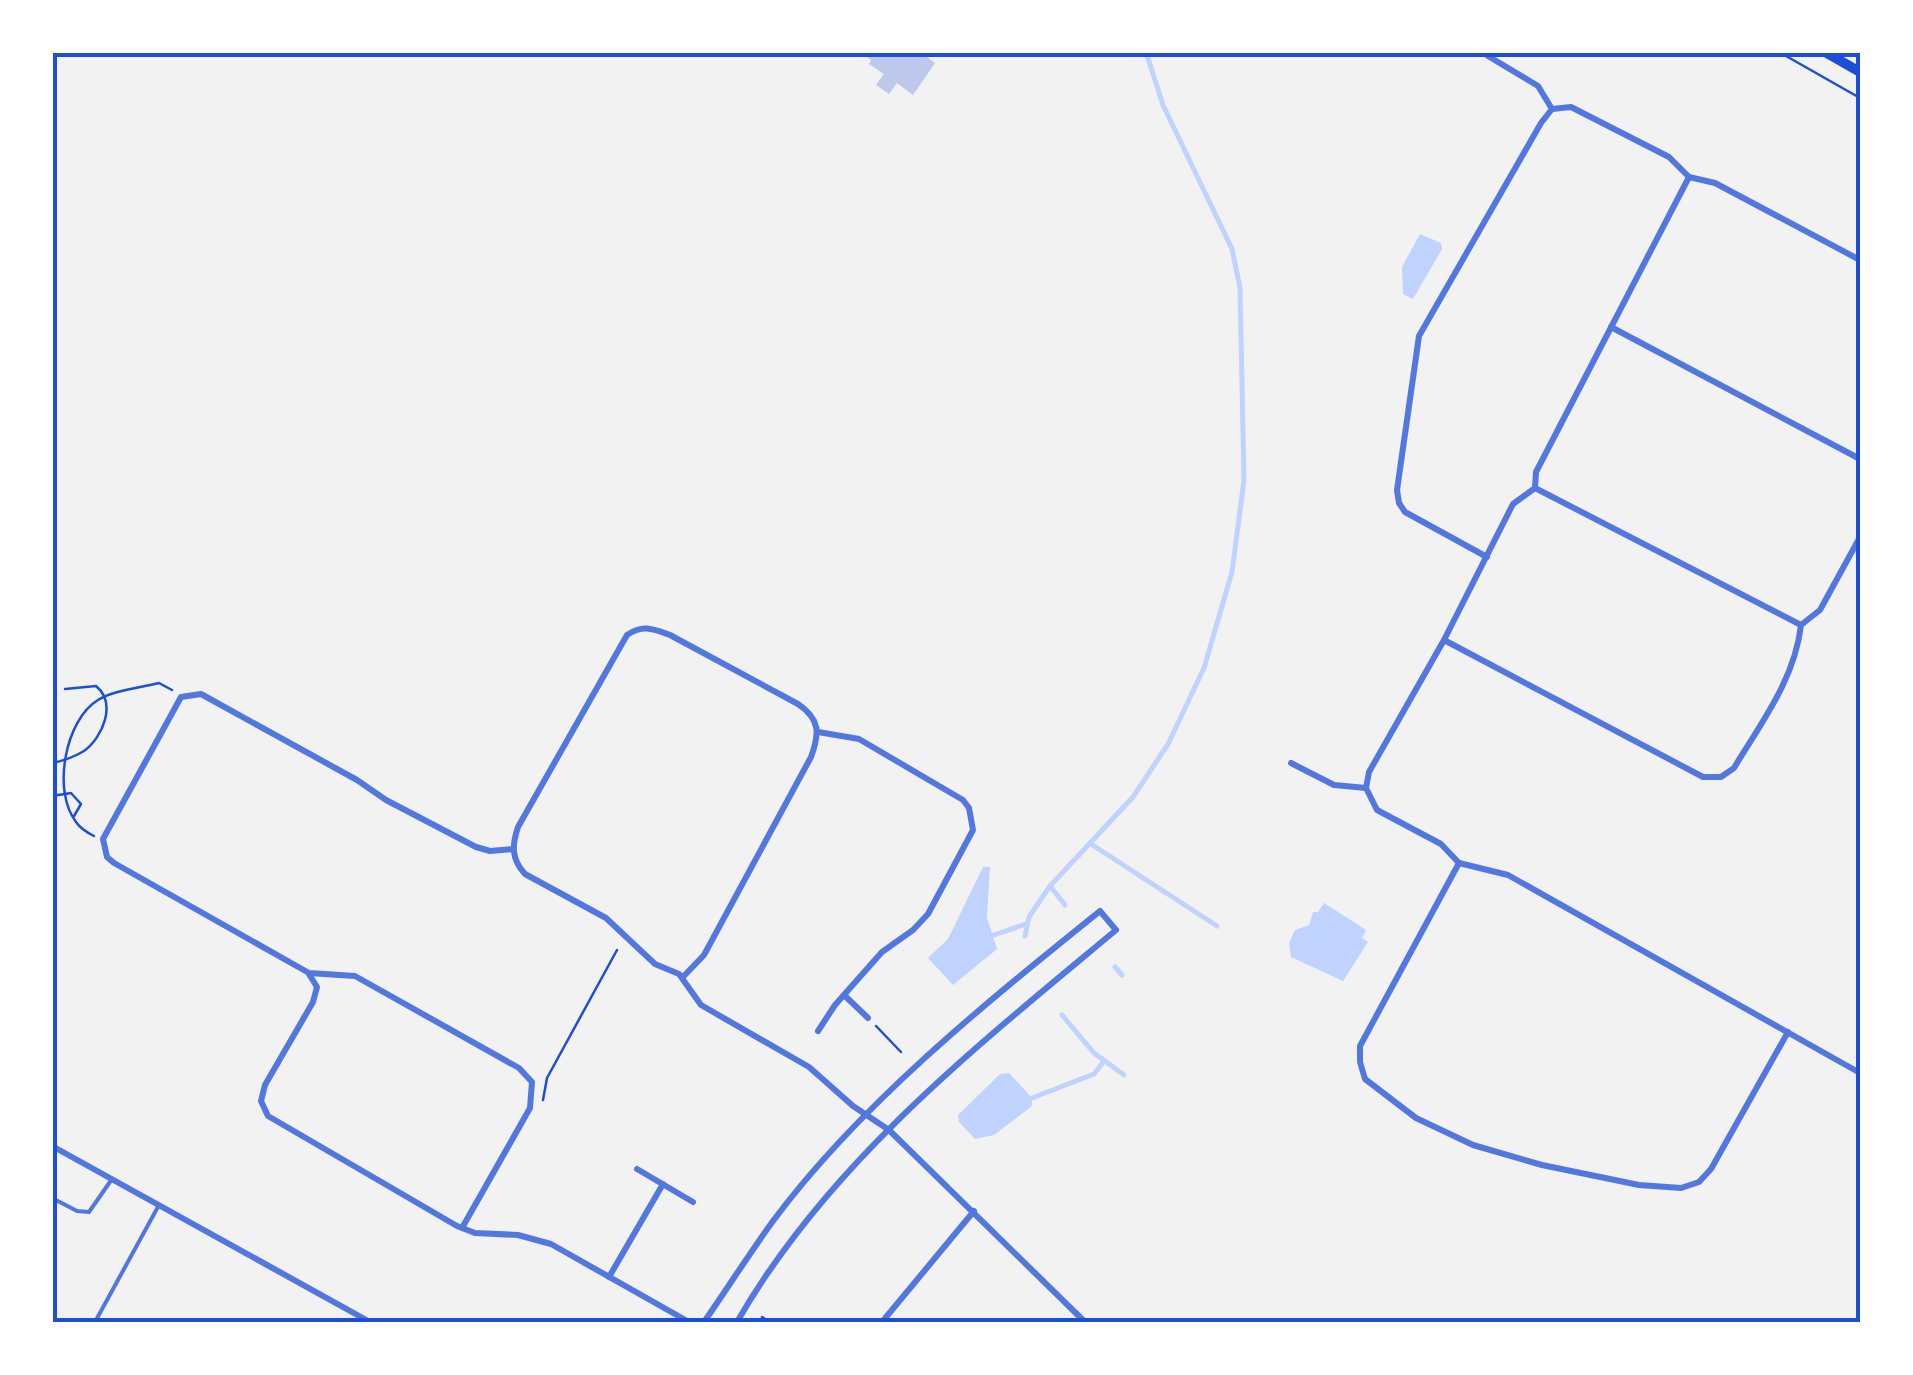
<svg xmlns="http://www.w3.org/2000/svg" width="1913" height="1375" viewBox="0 0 1913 1375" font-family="'Exo 2',sans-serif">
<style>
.water{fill:#bfd3fe}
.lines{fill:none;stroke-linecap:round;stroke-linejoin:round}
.stream{stroke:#bfd3fe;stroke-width:5}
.building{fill:#bdc9ec}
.path{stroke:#1d4ed8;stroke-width:2.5}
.service{stroke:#5277de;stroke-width:4}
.minor{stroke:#5277de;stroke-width:6}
.secondary{stroke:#1d4ed8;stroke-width:10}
.neatline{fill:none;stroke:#1d4ed8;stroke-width:4}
</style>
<rect width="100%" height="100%" fill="#f2f2f2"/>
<!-- water -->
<g class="water">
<polygon points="1420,234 1441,243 1442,249 1413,299 1403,294 1402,267"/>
<polygon points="983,867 990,867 987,918 997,949 953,985 928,958 948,939"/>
<polygon points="1324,903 1366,930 1362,938 1368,942 1343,981 1291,957 1289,943 1295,930 1309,925 1313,912 1318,912"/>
<polygon points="1009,1073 1032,1098 1032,1106 994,1135 975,1139 959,1122 958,1115 1000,1074"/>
</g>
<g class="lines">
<!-- stream -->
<g class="stream">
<polyline points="1091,844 1217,926"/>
<polyline points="1050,886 1065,905"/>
<polyline points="991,936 1026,924"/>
<polyline points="1025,936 1029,917 1050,886 1133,797 1168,744 1204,668 1232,572 1244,480 1240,288 1232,249 1163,105 1146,52"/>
<polyline points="1115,967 1122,975"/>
<polyline points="1062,1015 1094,1053 1124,1075"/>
<polyline points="1032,1098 1094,1074 1104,1061"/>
</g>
</g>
<!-- building -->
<polygon class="building" points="860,52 920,52 935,63 913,95 897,83 889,94 876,85 884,74 869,64 871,60"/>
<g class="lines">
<!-- path -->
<g class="path">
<polyline points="1779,52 1860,98"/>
<path d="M52,763C63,761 74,757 84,751C103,737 117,703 96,686L65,689"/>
<polyline points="52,796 71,793 81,804 74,816"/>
<path d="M94,836C88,833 80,828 76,822C52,791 65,720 98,700C114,690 140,688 159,683L172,690"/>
<polyline points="876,1026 901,1052"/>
<polyline points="543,1100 547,1078 617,950"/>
<polyline points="762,1317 770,1322"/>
</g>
<!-- service -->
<g class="service">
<polyline points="52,1198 77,1211 89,1212 112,1179"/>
<polyline points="95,1322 159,1205"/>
</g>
<!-- minor -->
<g class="minor">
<polyline points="1488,56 1538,86 1552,109"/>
<polyline points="1552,109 1571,107 1669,157 1689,177 1715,183 1860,260"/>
<polyline points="1689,177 1536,472 1535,488 1513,504 1444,640 1369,772 1366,788 1377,810 1441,844 1459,863 1508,875 1860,1073"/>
<polyline points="1611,327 1860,459"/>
<polyline points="1535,488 1801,625"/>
<polyline points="1487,557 1405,512 1399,503 1397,490 1419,336 1541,123 1552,109"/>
<path d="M1444,640L1703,777H1721L1734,768C1761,723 1795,679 1801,625L1820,610L1860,537"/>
<polyline points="818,732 859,739 963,800 969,808 973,830 928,914 913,930 882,952 835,1005 818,1031"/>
<polyline points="1291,763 1334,785 1366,788"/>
<polyline points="1459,863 1360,1046 1360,1062 1365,1079 1416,1118 1473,1145 1542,1165 1639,1185 1681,1188 1699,1182 1711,1169 1788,1032"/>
<polyline points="309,974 317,987 313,1002 265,1085 261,1101 268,1116 457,1226 475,1233 518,1235 551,1244 689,1322"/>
<path d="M682,978L704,955L811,757C820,733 820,719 798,704L670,635C653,629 643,624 627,635L518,827C512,845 511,859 525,874L606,918L655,964L679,974L701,1005L809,1067L853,1106L889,1130L1085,1322"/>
<polyline points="844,995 868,1018"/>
<polyline points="52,1146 370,1322"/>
<polyline points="637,1169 693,1202"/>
<polyline points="462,1228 530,1108 532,1082 519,1068 355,976 309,973 114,863 107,857 103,839 181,697 201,694 357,780 386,800 476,847 490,851 513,849"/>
<polyline points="609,1277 663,1184"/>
<path d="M704,1322C727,1289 749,1254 773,1221C860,1104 987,1002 1100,911L1116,930C977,1046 828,1163 737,1322"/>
<polyline points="882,1322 974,1211"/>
</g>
<!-- secondary -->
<polyline class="secondary" points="1825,52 1860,72"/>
</g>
<!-- border -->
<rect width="1913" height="1375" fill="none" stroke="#ffffff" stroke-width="110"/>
<rect x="55" y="55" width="1803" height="1265" class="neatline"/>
</svg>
